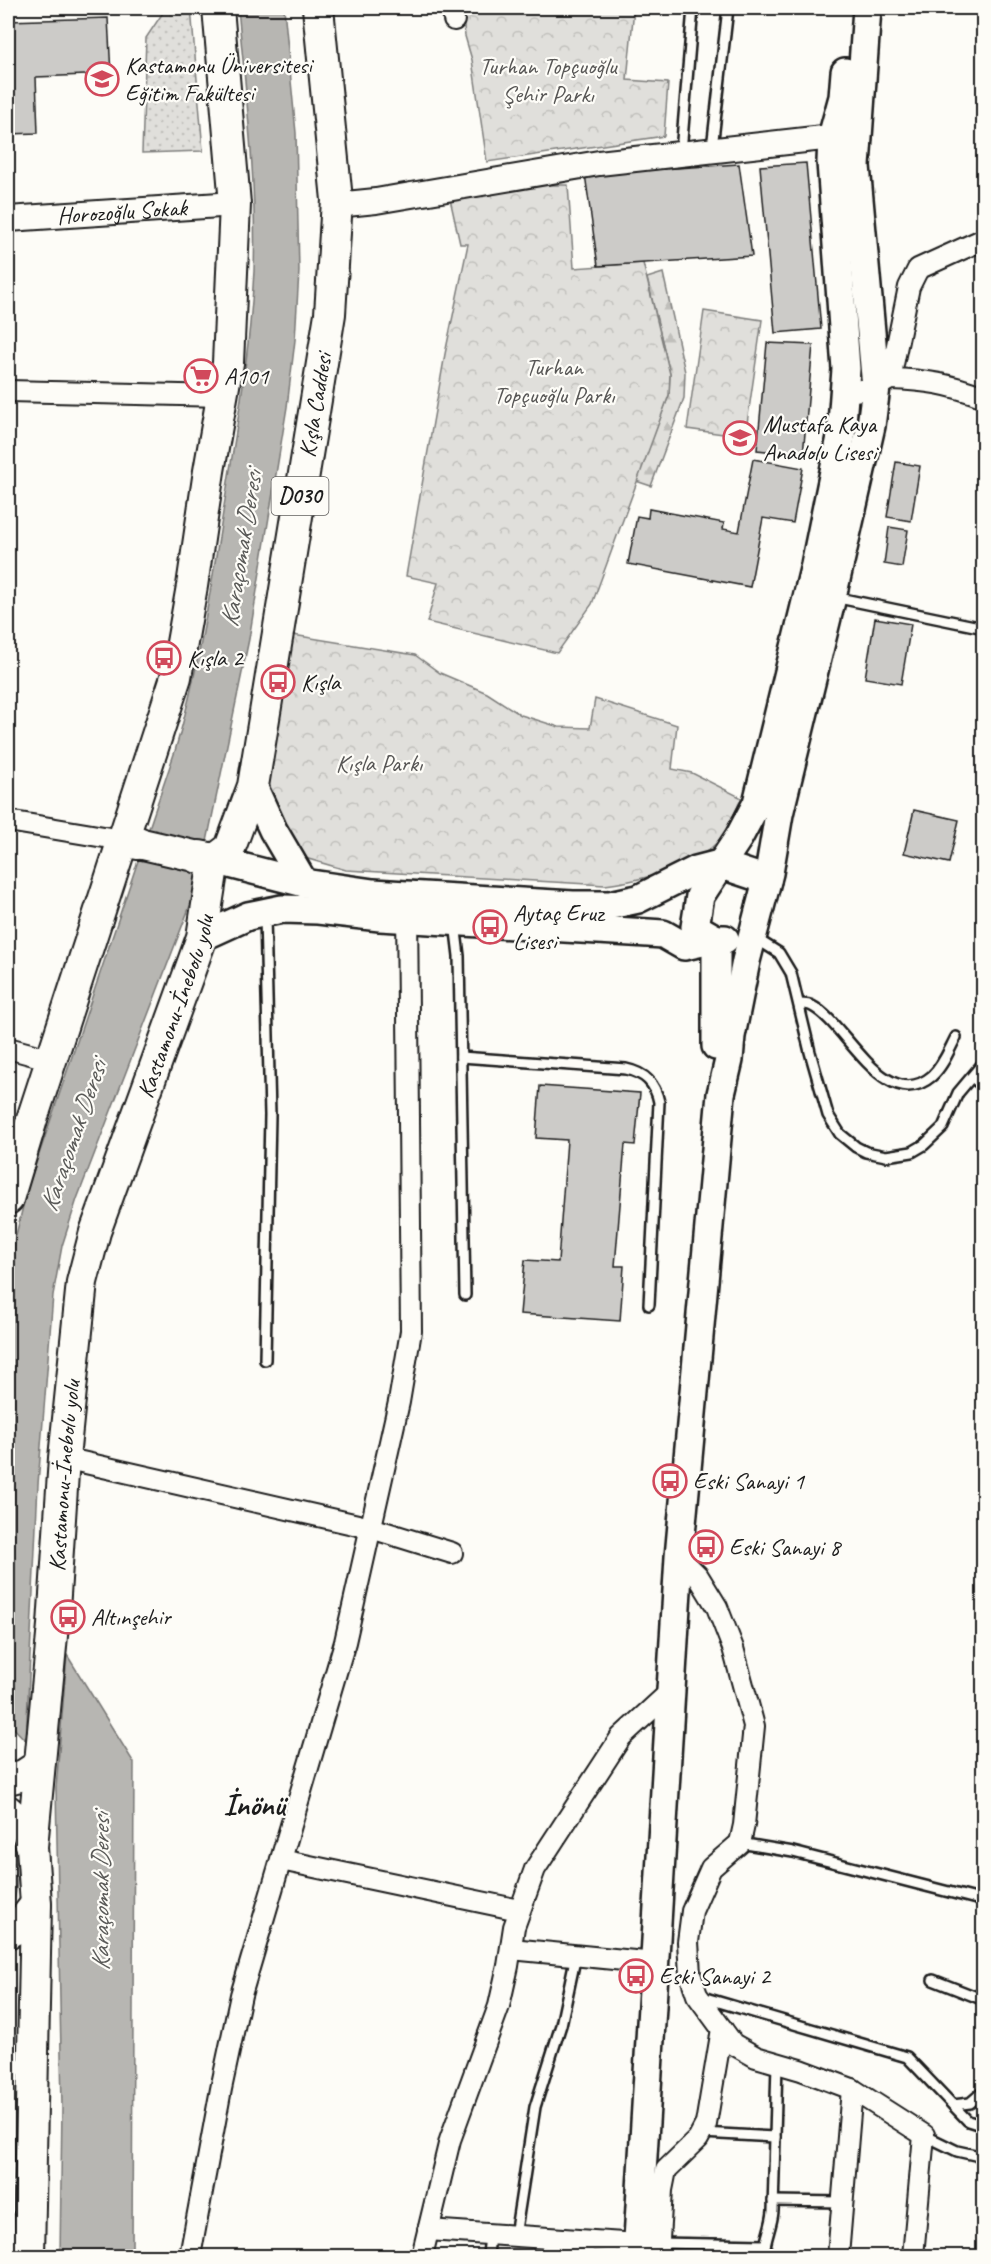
<svg xmlns="http://www.w3.org/2000/svg" width="991" height="2264" viewBox="0 0 991 2264" font-family="Caveat,sans-serif">
<style>
.grass{fill:url(#grass-dots);stroke:#7e7e7c;stroke-width:1.5}
.forest{fill:url(#forest-firs);stroke:#7e7e7c;stroke-width:1.5}
.park{fill:url(#park-crowns);stroke:#7e7e7c;stroke-width:1.5}
.water{fill:#b7b6b2;stroke:#797876;stroke-width:1.5}
.building{fill:#cccbc8;stroke:#1c1c1c;stroke-width:1.5}
.lines{fill:none;stroke-linecap:round;stroke-linejoin:round}
.service-casing{stroke:#1c1c1c;stroke-width:14}
.minor-casing{stroke:#1c1c1c;stroke-width:24}
.tertiary-casing{stroke:#1c1c1c;stroke-width:28}
.secondary-casing{stroke:#1c1c1c;stroke-width:32}
.primary-casing{stroke:#1c1c1c;stroke-width:34}
.trunk-casing{stroke:#1c1c1c;stroke-width:36}
.service{stroke:#fdfcf7;stroke-width:9}
.minor{stroke:#fdfcf7;stroke-width:20}
.tertiary{stroke:#fdfcf7;stroke-width:24}
.secondary{stroke:#fdfcf7;stroke-width:27}
.primary{stroke:#fdfcf7;stroke-width:30}
.trunk{stroke:#fdfcf7;stroke-width:32}
.labels{text-anchor:middle;dominant-baseline:central;stroke-width:4.5;stroke-linejoin:round;paint-order:stroke}
.shield{fill:#fdfcf7;stroke:#605f5e;stroke-width:1.5}
.shield-label{font-size:22px;font-weight:bold;fill:#1c1c1c}
.poi-label{font-size:24px;fill:#1c1c1c;stroke:#fdfcf7;text-anchor:start}
.park-label{font-size:24px;fill:#575655;stroke:#fdfcf7}
.street-label{font-size:24px;fill:#1c1c1c;stroke:#fdfcf7}
.water-label{font-size:26px;font-style:italic;fill:#5a5a58;stroke:#fdfcf7}
.district-label{font-size:30px;font-weight:bold;fill:#1c1c1c;stroke:#fdfcf7}
</style>
<defs>
<pattern id="grass-dots" width="8" height="8" patternUnits="userSpaceOnUse" patternTransform="scale(1.5)"><rect width="8" height="8" fill="#e0dfdb"/><path d="M2 2h.1M6 6h.1" fill="none" stroke="#c0bfbb" stroke-width="1.8" stroke-linecap="round"/></pattern>
<pattern id="forest-firs" width="22" height="20" patternUnits="userSpaceOnUse" patternTransform="scale(1.5)"><rect width="22" height="20" fill="#e0dfdb"/><path d="M5 1l3.5 6h-7zM16 11l3.5 6h-7z" fill="#c0bfbb"/></pattern>
<pattern id="park-crowns" width="20" height="18" patternUnits="userSpaceOnUse" patternTransform="scale(1.5)"><rect width="20" height="18" fill="#e0dfdb"/><path d="M2 6a3 3 0 1 1 6 0M12 15a3 3 0 1 1 6 0" fill="none" stroke="#c0bfbb"/></pattern>
</defs>
<rect width="100%" height="100%" fill="#fdfcf7"/>
<filter id="ink" filterUnits="userSpaceOnUse"><feTurbulence type="fractalNoise" baseFrequency=".0167" numOctaves="2"/><feDisplacementMap in="SourceGraphic" scale="12" xChannelSelector="R" yChannelSelector="G"/><feConvolveMatrix kernelMatrix="1 2 1 2 8 2 1 2 1" color-interpolation-filters="sRGB"/></filter>
<g filter="url(#ink)">
<!-- grass -->
<g class="grass">
<polygon points="166,8 191,8 203,151 142,153 146,38"/>
<path d="M8,1826C10,1830 14,1834 15,1839C18,1854 20,1902 8,1910Z"/>
</g>
<!-- forest -->
<polygon class="forest" points="663,273 685,372 684,398 651,486 636,481 669,395 670,374 647,278"/>
<!-- park -->
<g class="park">
<polygon points="462,8 634,8 627,80 668,83 664,136 487,162 472,60 465,36"/>
<polygon points="496,185 568,185 574,268 643,263 670,374 669,395 592,604 557,653 427,622 438,583 406,576 445,354 468,244 460,244 450,199"/>
<polygon points="704,311 762,320 745,437 687,429"/>
<path d="M293,635L415,655L440,673L487,693L521,715L559,727L590,728L595,699L677,725L672,769L692,773L742,798C735,811 729,828 720,839C695,869 641,880 605,885L346,870L305,858L265,790L267,769Z"/>
</g>
<!-- water -->
<g class="water">
<path d="M238,8H284L296,133L299,271L295,340L287,407L249,639L198,885L77,1199L62,1246L53,1295L38,1484L26,1741L8,1722V1292L16,1235L27,1190L175,751C199,670 211,588 224,506C237,428 250,350 254,271C257,183 246,95 238,8Z"/>
<polygon points="67,1655 134,1763 132,2256 60,2256 62,2107 56,1788"/>
</g>
<!-- building -->
<g class="building">
<polygon points="108,18 111,74 36,77 38,133 8,134 8,21"/>
<polygon points="806,163 821,329 775,333 760,166"/>
<polygon points="739,164 752,256 598,266 585,174"/>
<polygon points="767,343 813,345 803,455 757,450"/>
<polygon points="753,459 803,468 793,523 763,518 750,587 628,564 637,516 648,518 649,509 724,523 723,529 739,532"/>
<polygon points="896,462 920,466 911,521 887,517"/>
<polygon points="889,527 908,530 902,567 884,564"/>
<polygon points="875,618 911,624 901,684 865,678"/>
<polygon points="914,810 959,820 949,863 904,853"/>
<polygon points="540,1086 640,1093 635,1145 625,1144 615,1266 624,1266 620,1321 520,1314 525,1260 558,1262 567,1140 536,1138"/>
</g>
<g class="lines">
<defs>
<g id="service">
<polyline points="712,148 728,8"/>
<polyline points="681,152 693,8"/>
<polyline points="834,597 984,628"/>
<polyline points="455,923 459,956 465,1295"/>
<polyline points="755,938 779,953 791,973 810,1052 828,1115 840,1134 856,1147 866,1152 886,1156 912,1152 924,1145 943,1127 958,1093 984,1062"/>
<path d="M799,1004C803,1004 809,1004 812,1006C846,1023 885,1116 932,1076C943,1066 949,1050 956,1037"/>
<path d="M461,1057L626,1069C645,1073 655,1083 659,1102L649,1305"/>
<polyline points="972,1077 984,1087"/>
<polyline points="265,1360 270,1115 265,917"/>
<polyline points="740,1843 793,1852 984,1901"/>
<polyline points="933,1980 984,2000"/>
<polyline points="702,1997 907,2057 968,2121 984,2126"/>
<polyline points="953,2105 970,2103 984,2091"/>
<polyline points="702,2133 775,2137"/>
<polyline points="924,2135 957,2151 984,2157"/>
<polyline points="773,2201 843,2202"/>
<polyline points="515,2236 535,2107 561,2025 576,1955"/>
<polyline points="659,2243 764,2245"/>
<polyline points="488,2256 490,2234"/>
<polyline points="588,2256 589,2241"/>
<path d="M764,2256C764,2240 772,2227 773,2211L777,2063"/>
</g>
<g id="minor">
<polyline points="453,8 454,20"/>
<path d="M890,379C926,380 950,384 984,397"/>
<polyline points="8,391 223,396"/>
<polyline points="845,393 876,387 890,379 909,287 918,269 984,239"/>
<polyline points="8,821 122,840"/>
<polyline points="8,1048 52,1060"/>
<polyline points="64,1458 371,1528 452,1553"/>
<polyline points="679,1557 698,1576 717,1607 733,1648 754,1726 744,1825 740,1843 711,1868 692,1911 688,1942 690,1974 697,1995 733,2044 756,2057 801,2070 852,2089 924,2135 913,2256"/>
<polyline points="281,1860 519,1910"/>
<polyline points="511,1949 655,1963"/>
<polyline points="428,2230 638,2244"/>
<polyline points="190,2256 221,2089 241,1995 345,1642 399,1402 411,1331 407,907"/>
<polyline points="422,2256 450,2140 499,2006 508,1966 514,1927 535,1869 621,1737 671,1691"/>
<polyline points="658,2256 662,2190 666,2170 698,2139 706,2124 722,2029"/>
<polyline points="838,2256 852,2089"/>
</g>
<g id="tertiary">
<polyline points="336,205 376,201 599,163 832,137 852,137"/>
<path id="s1" d="M8,219L235,204"/>
</g>
<g id="secondary">
<polyline points="253,786 273,830 304,883"/>
<polyline points="214,860 304,883 373,893 573,905 610,905 638,899 696,870 719,864 767,880"/>
<polyline points="202,937 248,916 282,909 318,910 380,917 648,933 663,934 684,946 716,939 725,939"/>
<polyline points="716,939 695,927 700,896 739,837 757,803 815,565 841,437 846,369 831,162 832,137 843,97 845,72"/>
<polyline points="716,939 716,1046"/>
<polyline points="637,2256 679,1557 721,1094 729,1060 731,1036 746,961 769,873 779,814 832,597 871,426 876,387 856,166 867,8"/>
</g>
<g id="primary">
<polyline points="138,843 199,857"/>
<polyline points="8,1199 33,1116 176,677 192,586 209,471 228,363 235,204 218,8"/>
<polyline points="8,1779 24,1775 39,1765"/>
<polyline points="8,1811 24,1826 32,1847"/>
<polyline points="8,1933 17,1928 36,1904"/>
<path id="s2" d="M29,2256L36,1904L32,1847L53,1625L64,1458L82,1282L95,1232L202,937L214,860L230,848L253,786L330,314L337,200L318,8"/>
</g>
<g id="trunk">
<polyline points="122,840 138,843"/>
<polyline points="199,857 214,860"/>
</g>
</defs>
<!-- service casing -->
<use href="#service" class="service-casing"/>
<!-- minor casing -->
<use href="#minor" class="minor-casing"/>
<!-- tertiary casing -->
<use href="#tertiary" class="tertiary-casing"/>
<!-- secondary casing -->
<use href="#secondary" class="secondary-casing"/>
<!-- primary casing -->
<use href="#primary" class="primary-casing"/>
<!-- trunk casing -->
<use href="#trunk" class="trunk-casing"/>
<!-- service -->
<use href="#service" class="service"/>
<!-- minor -->
<use href="#minor" class="minor"/>
<!-- tertiary -->
<use href="#tertiary" class="tertiary"/>
<!-- secondary -->
<use href="#secondary" class="secondary"/>
<!-- primary -->
<use href="#primary" class="primary"/>
<!-- trunk -->
<use href="#trunk" class="trunk"/>
</g>
</g>
<!-- icons -->
<defs>
<symbol id="university-ring" viewBox="-11 -11 22 22"><circle r="9.5" fill="#fdfcf7" stroke="#d1495b" stroke-width="1.5"/><path d="M0-5L7-2L0 1L-7-2ZM-4 1L0 2.5L4 1V4Q0 6-4 4Z" fill="#d1495b"/></symbol>
<symbol id="supermarket-ring" viewBox="-11 -11 22 22"><circle r="9.5" fill="#fdfcf7" stroke="#d1495b" stroke-width="1.5"/><path d="M-6-5.5h2.5l.6 2H6L4.5 2H-2.5L-4.4-4H-6ZM-1.5 3.2a1.3 1.3 0 1 0 .1 0ZM3 3.2a1.3 1.3 0 1 0 .1 0Z" fill="#d1495b"/></symbol>
<symbol id="school-ring" viewBox="-11 -11 22 22"><circle r="9.5" fill="#fdfcf7" stroke="#d1495b" stroke-width="1.5"/><path d="M0-5L7-2L0 1L-7-2ZM-4 1L0 2.5L4 1V4Q0 6-4 4Z" fill="#d1495b"/></symbol>
<symbol id="bus-ring" viewBox="-11 -11 22 22"><circle r="9.5" fill="#fdfcf7" stroke="#d1495b" stroke-width="1.5"/><path d="M-5-6H5V4H4V6H2V4H-2V6H-4V4H-5ZM-3.5-4V0h7V-4ZM-3.5 1.2v1.5H-2V1.2ZM2 1.2v1.5H3.5V1.2Z" fill="#d1495b"/></symbol>
</defs>
<g fill-rule="evenodd">
<use href="#university-ring" x="83" y="60" width="38" height="38"/>
<use href="#supermarket-ring" x="182" y="357" width="38" height="38"/>
<use href="#school-ring" x="721" y="419" width="38" height="38"/>
<use href="#bus-ring" x="145" y="639" width="38" height="38"/>
<use href="#bus-ring" x="259" y="663" width="38" height="38"/>
<use href="#bus-ring" x="471" y="908" width="38" height="38"/>
<use href="#bus-ring" x="651" y="1462" width="38" height="38"/>
<use href="#bus-ring" x="687" y="1528" width="38" height="38"/>
<use href="#bus-ring" x="49" y="1598" width="38" height="38"/>
<use href="#bus-ring" x="617" y="1957" width="38" height="38"/>
</g>
<g class="labels">
<!-- shield labels -->
<rect class="shield" x="271.5" y="477" width="57" height="38" rx="4.5"/>
<g class="shield-label">
<text x="300" y="496">D030</text>
</g>
<!-- poi labels -->
<g class="poi-label">
<text x="125" y="65">Kastamonu Üniversitesi<tspan x="125" dy="28">Eğitim Fakültesi</tspan></text>
<text x="224" y="376">A101</text>
<text x="763" y="424">Mustafa Kaya<tspan x="763" dy="28">Anadolu Lisesi</tspan></text>
<text x="187" y="658">Kışla 2</text>
<text x="301" y="682">Kışla</text>
<text x="513" y="913">Aytaç Eruz<tspan x="513" dy="28">Lisesi</tspan></text>
<text x="693" y="1481">Eski Sanayi 1</text>
<text x="729" y="1547">Eski Sanayi 8</text>
<text x="91" y="1617">Altınşehir</text>
<text x="659" y="1976">Eski Sanayi 2</text>
</g>
<!-- park labels -->
<g class="park-label">
<text x="548" y="66">Turhan Topçuoğlu<tspan x="548" dy="28">Şehir Parkı</tspan></text>
<text x="554" y="367">Turhan<tspan x="554" dy="28">Topçuoğlu Parkı</tspan></text>
<text x="379" y="763">Kışla Parkı</text>
</g>
<!-- street labels -->
<g class="street-label">
<text stroke="none"><textPath href="#s1" startOffset="114">Horozoğlu Sokak</textPath></text>
<text stroke="none"><textPath href="#s2" startOffset="1892">Kışla Caddesi</textPath></text>
<text stroke="none"><textPath href="#s2" startOffset="1268">Kastamonu-İnebolu yolu</textPath></text>
<text stroke="none"><textPath href="#s2" startOffset="782">Kastamonu-İnebolu yolu</textPath></text>
</g>
<!-- water labels -->
<g class="water-label">
<text transform="translate(241 549) rotate(-81)">Karaçomak Deresi</text>
<text transform="translate(73 1136) rotate(-71)">Karaçomak Deresi</text>
<text transform="translate(100 1892) rotate(-90)">Karaçomak Deresi</text>
</g>
<!-- district labels -->
<g class="district-label">
<text x="254" y="1805">İnönü</text>
</g>
</g>
<!-- margin -->
<rect width="991" height="2264" fill="none" stroke="#fdfcf7" stroke-width="30"/>
<rect x="15" y="15" width="961" height="2234" fill="none" stroke="#1c1c1c" stroke-width="2" filter="url(#ink)"/>
</svg>
